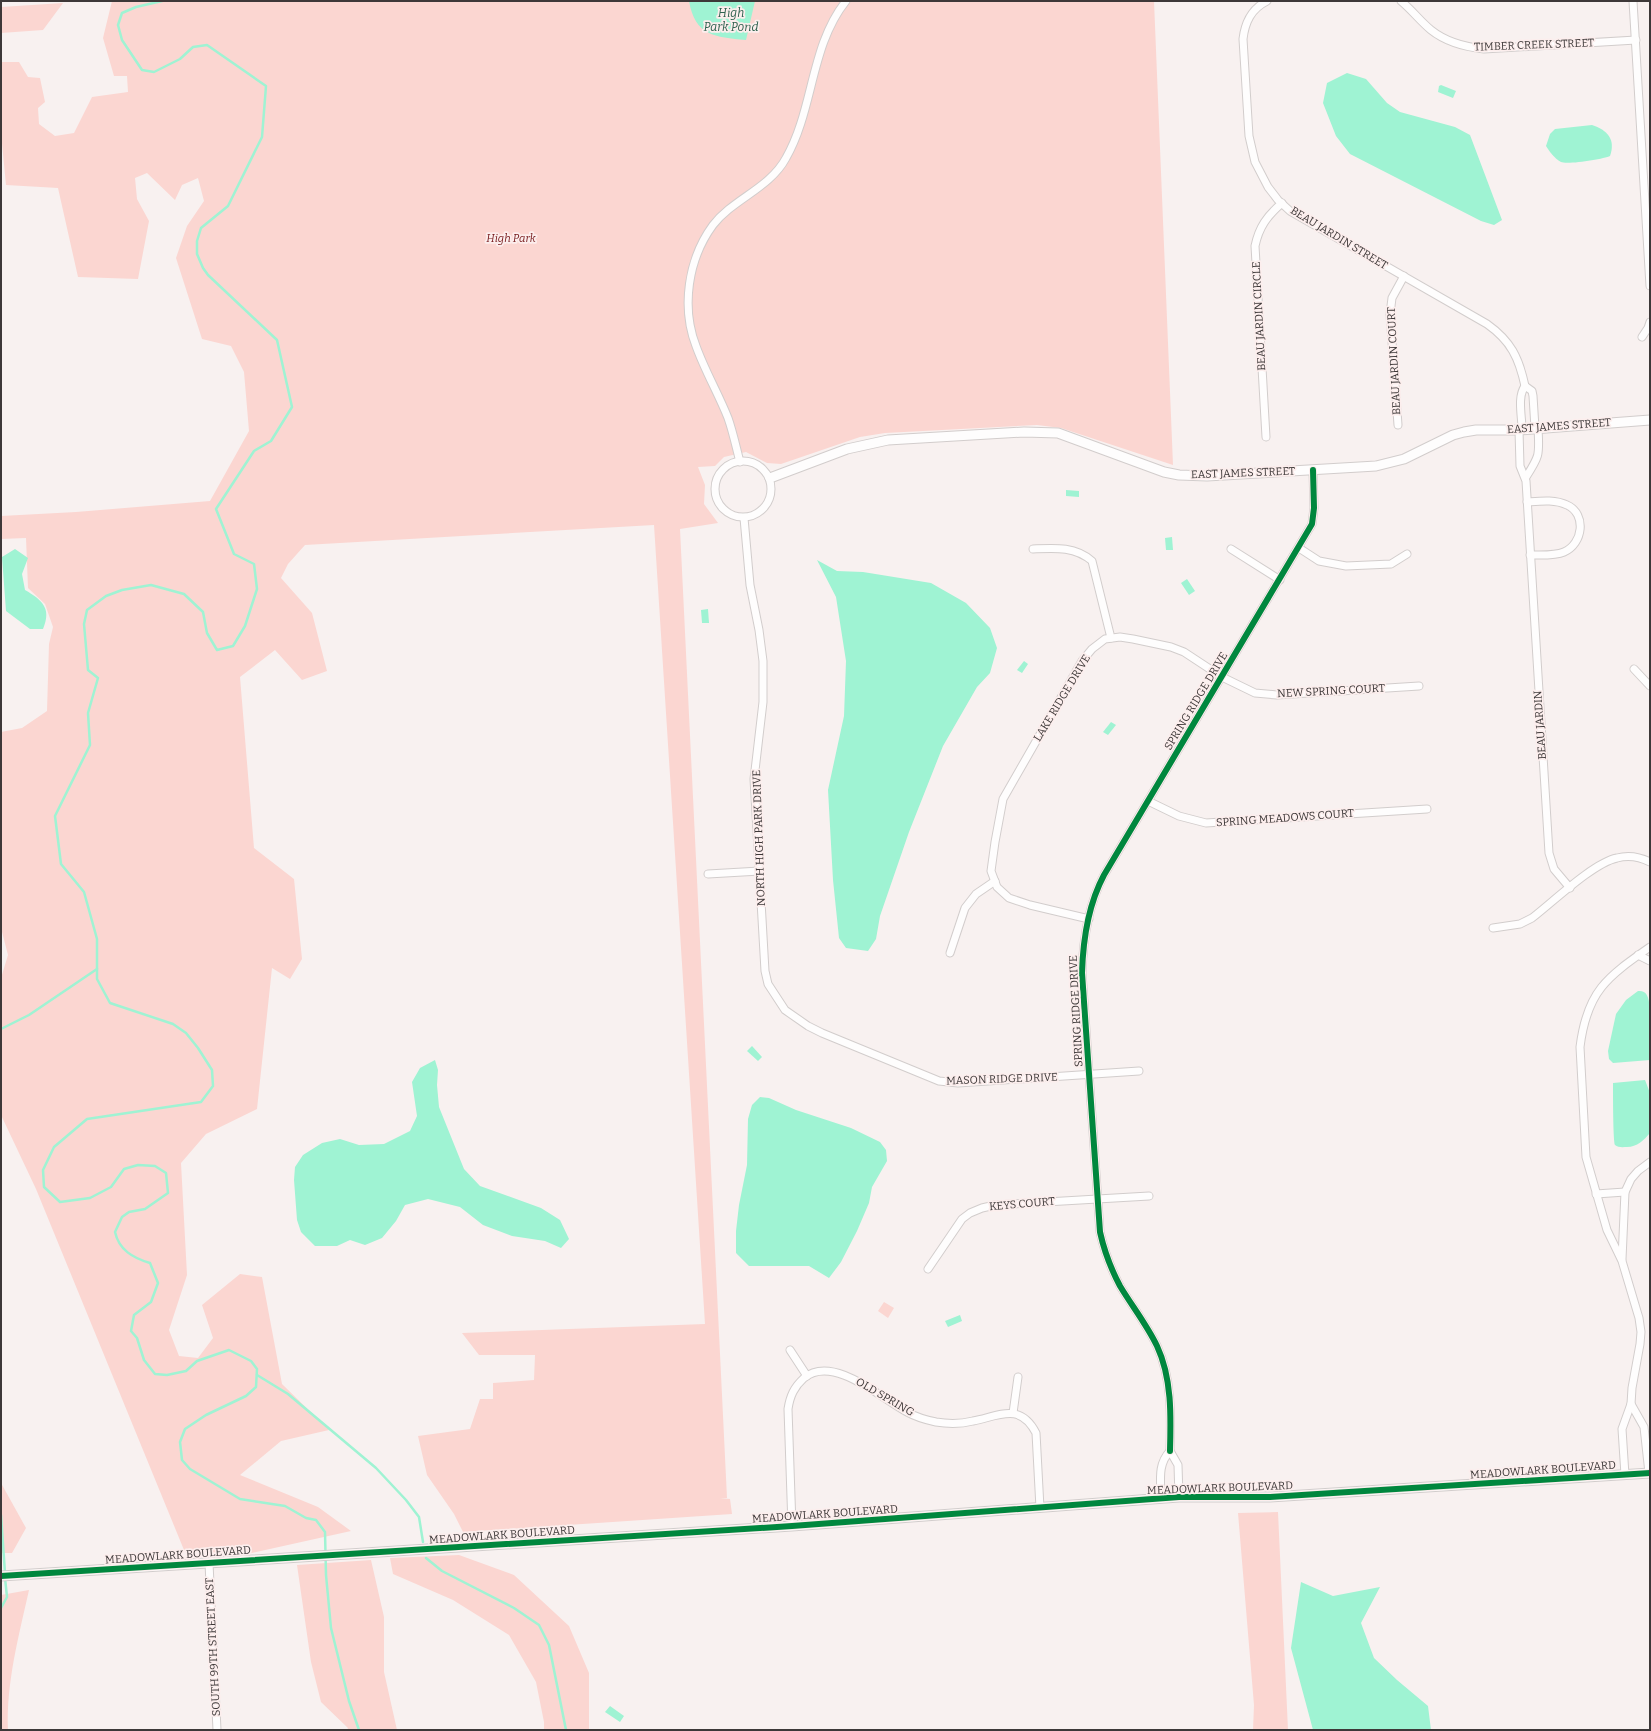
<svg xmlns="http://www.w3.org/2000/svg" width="1651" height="1731" viewBox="0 0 1651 1731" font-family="Bitter,serif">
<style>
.green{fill:#fbd6d1}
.water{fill:#9ff3d3}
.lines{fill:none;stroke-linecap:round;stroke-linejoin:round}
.stream{stroke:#9ff3d3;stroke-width:2.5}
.street-casing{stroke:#d2cdcc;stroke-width:9}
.secondary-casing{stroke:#d2cdcc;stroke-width:11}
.street{stroke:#fefdfd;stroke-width:7}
.secondary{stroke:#fefdfd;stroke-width:9}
.cycleway-casing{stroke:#fceeed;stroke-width:8}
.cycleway{stroke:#00873e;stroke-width:6}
.labels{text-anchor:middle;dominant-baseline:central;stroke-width:3.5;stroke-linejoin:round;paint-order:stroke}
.street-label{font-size:11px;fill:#3d3838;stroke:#fceeed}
.park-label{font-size:11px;font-style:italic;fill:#751719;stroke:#fceeed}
.water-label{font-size:12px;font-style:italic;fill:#2f624f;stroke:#fceeed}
</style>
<rect width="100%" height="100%" fill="#f8f1f0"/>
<!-- green -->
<g class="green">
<polygon points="112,1 1154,1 1173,465 1061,428 1037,425 885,433 860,437 781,464 767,463 746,452 724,457 715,466 698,467 705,485 704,504 718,523 680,529 727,1498 720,1498 730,1499 732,1514 463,1532 454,1514 427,1475 418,1436 470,1429 480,1399 493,1399 493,1383 534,1380 535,1355 479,1355 462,1333 705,1324 654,525 305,545 288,564 281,578 312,613 327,671 302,680 275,650 240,677 254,848 294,879 302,959 290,979 272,968 257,1109 206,1134 181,1163 187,1275 169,1330 179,1356 198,1358 213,1338 202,1305 240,1274 262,1277 282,1384 329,1430 281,1441 240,1475 318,1507 351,1531 243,1555 184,1550 36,1189 1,1115 1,978 8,955 1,928 1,732 22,728 47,711 49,644 53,627 45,604 28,588 26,538 1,539 1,516 76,512 210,501 249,431 244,372 231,346 202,339 176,258 187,226 204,201 198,178 182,185 175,200 147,173 135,178 137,199 149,221 138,279 78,277 58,188 6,185 1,133 1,62 19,62 28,77 40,78 45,102 38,108 39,124 55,136 74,133 92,97 128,92 127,76 114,76 103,38"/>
<polygon points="63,3 43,30 1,33 1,7"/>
<polygon points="884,1302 894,1308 888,1318 878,1311"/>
<polygon points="1,1483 26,1528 12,1553 1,1553"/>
<polygon points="1278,1512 1288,1730 1253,1730 1254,1705 1238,1513"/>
<polygon points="459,1555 514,1575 569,1626 589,1673 589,1730 544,1730 544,1722 536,1682 509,1635 453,1600 393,1574 390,1558"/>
<polygon points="371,1560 384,1617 384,1672 397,1730 347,1730 348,1728 321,1702 311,1662 297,1565"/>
<path d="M29,1590C19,1635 6,1683 8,1730H1V1595Z"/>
</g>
<!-- water -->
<g class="water">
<path d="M689,1H755L746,40C715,37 695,36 689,1Z"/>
<polygon points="1347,73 1366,79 1387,103 1400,112 1455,127 1470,135 1502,220 1494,225 1481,221 1350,154 1336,136 1323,103 1327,83"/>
<polygon points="1441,85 1456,91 1453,98 1438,92 1439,86"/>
<path d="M1592,125C1607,130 1616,139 1610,156C1604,159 1567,165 1561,162C1554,158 1550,152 1546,146L1550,134L1555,129Z"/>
<polygon points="1066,490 1079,491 1079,497 1066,496"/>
<polygon points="1172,537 1173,550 1166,550 1165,538"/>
<path d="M15,549L28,558L22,574L25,590C42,600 52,608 43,629H30L6,611L2,557Z"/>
<polygon points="817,560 837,571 863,572 931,583 966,603 990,628 997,648 990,673 977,687 943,746 909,832 880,916 876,939 868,951 846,948 839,938 833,880 828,790 844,716 846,661 836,597"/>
<polygon points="1187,579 1195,591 1189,595 1181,583"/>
<polygon points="708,609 709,623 702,623 701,610"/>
<polygon points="1024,661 1028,664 1022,673 1017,670"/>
<polygon points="1111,722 1116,725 1108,735 1103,732"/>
<path d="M1638,991C1646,990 1648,996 1649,1002L1650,1060L1613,1063L1609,1059L1608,1051L1616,1014L1626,1000Z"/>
<polygon points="752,1046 762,1057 758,1061 747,1051"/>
<polygon points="435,1060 438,1070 437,1085 439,1107 464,1169 480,1186 541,1208 560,1220 569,1239 561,1248 545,1241 512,1236 483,1225 460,1207 428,1199 405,1205 396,1221 382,1238 365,1245 350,1240 337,1246 315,1246 301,1232 297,1220 294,1180 295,1167 303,1155 322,1143 340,1139 359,1145 384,1144 410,1131 417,1116 412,1082 420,1068"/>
<path d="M1645,1080L1650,1093V1133C1644,1140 1637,1147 1627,1147C1624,1147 1618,1148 1615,1145C1613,1142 1613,1090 1613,1083Z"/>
<polygon points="760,1097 769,1098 796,1110 851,1128 880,1142 886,1150 887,1161 872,1187 869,1203 857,1231 841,1262 829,1278 809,1266 749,1266 736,1253 736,1231 739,1205 747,1165 748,1119 752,1105"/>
<polygon points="960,1315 962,1321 948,1327 945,1321"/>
<polygon points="1301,1582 1333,1596 1380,1587 1361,1623 1374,1658 1397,1680 1428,1706 1431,1730 1313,1730 1291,1648"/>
<polygon points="610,1706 624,1716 620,1722 605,1712"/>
</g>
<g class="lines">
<!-- stream -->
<g class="stream">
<path d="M162,1L136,7L122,13L118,25L122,40L142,70L154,72L180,59L193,47L207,45L266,86L262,137L228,206L201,228L197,241V254L203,268L208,275L277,340L292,407L271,441L254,451L216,509L234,554L254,564L257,589L245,626L233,646L217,650L207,633L203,612L184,594L151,585L122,590L106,596L87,610L84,624L88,670L98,678L88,713L90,745L55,816L61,864L84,892L97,939V979L110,1003L173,1024L186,1033L198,1048L212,1070L213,1086L201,1102L87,1119L54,1147L43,1170L44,1187L60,1202L90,1198L111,1187L124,1169L138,1165L155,1166L166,1173L168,1193L145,1209L129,1212L122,1217L115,1232C119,1250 133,1258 150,1263L158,1283L151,1302L134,1315L131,1331L137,1338L144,1360L155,1374L167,1375L186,1371L197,1361L229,1350L251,1361L257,1369L256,1387L246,1396L206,1415L185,1429L180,1442L182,1460L190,1469L240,1499L285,1506L306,1518L316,1520L325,1532L326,1575L331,1628L349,1701L359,1730"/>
<polyline points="1,1029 29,1015 97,969"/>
<polyline points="257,1375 288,1394 376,1468 406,1500 419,1517 423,1542"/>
<polyline points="1,1515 5,1573"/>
<polyline points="426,1558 442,1571 514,1608 539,1625 549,1645 566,1730"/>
<polyline points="1,1608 7,1597 5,1578"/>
</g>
<defs>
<g id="street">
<path d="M1267,1C1251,9 1245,22 1243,39L1249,136L1255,162L1268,187L1278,200L1290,211L1487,324C1511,341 1519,358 1525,386"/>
<path d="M1401,1C1412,10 1420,21 1431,30C1446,42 1465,47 1484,49L1636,40"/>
<polyline points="1633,1 1650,286"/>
<polyline points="1642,337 1648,328 1650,322"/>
<polyline points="1525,386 1532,391 1533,396 1535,428"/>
<polyline points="1398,425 1390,314 1392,298 1404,276"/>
<path d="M1522,429C1522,416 1517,397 1525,386"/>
<polyline points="1519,430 1520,466 1526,481 1549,853 1554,869 1570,888"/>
<path d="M1266,437L1255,246C1259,227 1267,216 1282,203"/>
<circle cx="743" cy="489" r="28"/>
<path d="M740,462C736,447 733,432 728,418C718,393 705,371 696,346C681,307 688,259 713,225C733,199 770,188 786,158C814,109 810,46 846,1"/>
<path d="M1526,477C1541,454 1539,454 1538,427"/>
<path d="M1527,502C1540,501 1555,499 1567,505C1587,514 1583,544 1564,552C1555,556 1541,555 1530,555"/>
<polyline points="744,518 750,585 759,630 763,661 763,702 754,779 765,971 768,984 785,1010 808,1026 822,1033 939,1081 958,1083 1139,1071"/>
<polyline points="1299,548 1319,561 1346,566 1391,564 1407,554"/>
<path d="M1033,549C1054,548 1075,546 1092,561L1111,638"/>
<polyline points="1231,549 1280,580"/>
<polyline points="1634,669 1650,686"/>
<polyline points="1148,801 1179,816 1206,823 1427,809"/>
<polyline points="708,874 760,871"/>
<polyline points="1089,919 1030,905 1009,898 997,887 991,871 995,842 1003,799 1082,661 1092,649 1105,639 1120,637 1133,639 1171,647 1184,652 1222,677 1255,693 1277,695 1419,686"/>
<path d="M1493,928L1520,924L1532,918C1553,902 1593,863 1617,858C1628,855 1640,857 1650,862"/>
<polyline points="950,953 965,908 976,894 995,881"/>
<polyline points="1638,955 1650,961"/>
<polyline points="1596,1194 1625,1192"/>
<polyline points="1622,1259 1625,1192 1631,1179 1638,1171 1650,1162"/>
<polyline points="928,1269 962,1219 970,1213 982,1208 995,1205 1149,1196"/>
<polyline points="790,1350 807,1376"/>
<polyline points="1631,1404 1644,1427 1649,1473"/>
<polyline points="1013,1413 1018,1377"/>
<path d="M1170,1451C1171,1416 1172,1378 1157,1346C1147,1325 1132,1306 1120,1286C1111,1269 1104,1250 1100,1232L1082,973C1083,939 1088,905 1104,875L1312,524L1314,508L1313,470"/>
<path d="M1625,1475L1622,1429L1631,1404L1632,1388L1640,1344L1641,1332L1639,1318L1622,1261L1607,1230L1586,1157L1580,1047C1587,991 1607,977 1650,947"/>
<path d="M1161,1499C1161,1481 1157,1465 1170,1451L1178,1465L1179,1497"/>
<path d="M792,1526L788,1409C790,1396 794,1387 804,1378C833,1354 881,1398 907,1412C916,1417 926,1420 936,1422C948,1424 961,1424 973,1421C999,1416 1020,1402 1036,1433L1040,1508"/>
<polyline points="209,1563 217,1730"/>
</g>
<g id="secondary">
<polyline points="770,478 847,449 888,440 1024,432 1058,433 1164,472 1179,475 1207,476 1376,466 1404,459 1453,435 1464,432 1476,430 1519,430 1650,420"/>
<polyline points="1,1576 792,1526 1179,1497 1270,1497 1650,1473"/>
</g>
</defs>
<!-- street casing -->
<use href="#street" class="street-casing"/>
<!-- secondary casing -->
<use href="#secondary" class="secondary-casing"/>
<!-- street -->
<use href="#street" class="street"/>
<!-- secondary -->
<use href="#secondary" class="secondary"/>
<defs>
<g id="cycleway">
<path d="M1170,1451C1171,1416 1172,1378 1157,1346C1147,1325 1132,1306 1120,1286C1111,1269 1104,1250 1100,1232L1082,973C1083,939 1088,905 1104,875L1312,524L1314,508L1313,470"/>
<polyline points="1,1576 792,1526 1179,1497 1270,1497 1650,1473"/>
</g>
</defs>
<!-- cycleway casing -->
<use href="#cycleway" class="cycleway-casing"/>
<!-- cycleway -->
<use href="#cycleway" class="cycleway"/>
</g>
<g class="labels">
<!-- street labels -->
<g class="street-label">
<text transform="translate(1534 45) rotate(-2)">TIMBER CREEK STREET</text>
<text transform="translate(1339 238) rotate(31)">BEAU JARDIN STREET</text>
<text transform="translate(1259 316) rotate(-93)">BEAU JARDIN CIRCLE</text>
<text transform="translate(1394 361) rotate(-93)">BEAU JARDIN COURT</text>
<text transform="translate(1559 426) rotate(-4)">EAST JAMES STREET</text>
<text transform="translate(1243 473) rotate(-2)">EAST JAMES STREET</text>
<text transform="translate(1331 691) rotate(-3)">NEW SPRING COURT</text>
<text transform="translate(1062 698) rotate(-59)">LAKE RIDGE DRIVE</text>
<text transform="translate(1196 701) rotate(-59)">SPRING RIDGE DRIVE</text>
<text transform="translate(1540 725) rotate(-94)">BEAU JARDIN</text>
<text transform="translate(1285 818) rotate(-4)">SPRING MEADOWS COURT</text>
<text transform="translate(759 838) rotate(-92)">NORTH HIGH PARK DRIVE</text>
<text transform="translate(1076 1011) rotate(-93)">SPRING RIDGE DRIVE</text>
<text transform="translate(1002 1079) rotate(-2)">MASON RIDGE DRIVE</text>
<text transform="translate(1022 1204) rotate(-5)">KEYS COURT</text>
<text transform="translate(885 1397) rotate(30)">OLD SPRING</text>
<text transform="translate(1543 1470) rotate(-4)">MEADOWLARK BOULEVARD</text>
<text transform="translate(1220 1488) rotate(-2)">MEADOWLARK BOULEVARD</text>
<text transform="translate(825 1514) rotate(-4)">MEADOWLARK BOULEVARD</text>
<text transform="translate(502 1535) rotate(-4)">MEADOWLARK BOULEVARD</text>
<text transform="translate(178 1555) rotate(-4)">MEADOWLARK BOULEVARD</text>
<text transform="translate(213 1647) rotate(-93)">SOUTH 99TH STREET EAST</text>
</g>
<!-- park labels -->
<g class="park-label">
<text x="511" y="238">High Park</text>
</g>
<!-- water labels -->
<g class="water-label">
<text x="731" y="13">High<tspan x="731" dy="14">Park Pond</tspan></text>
</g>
</g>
<!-- border -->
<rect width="1651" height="1731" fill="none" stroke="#3d3838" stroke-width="4"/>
</svg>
